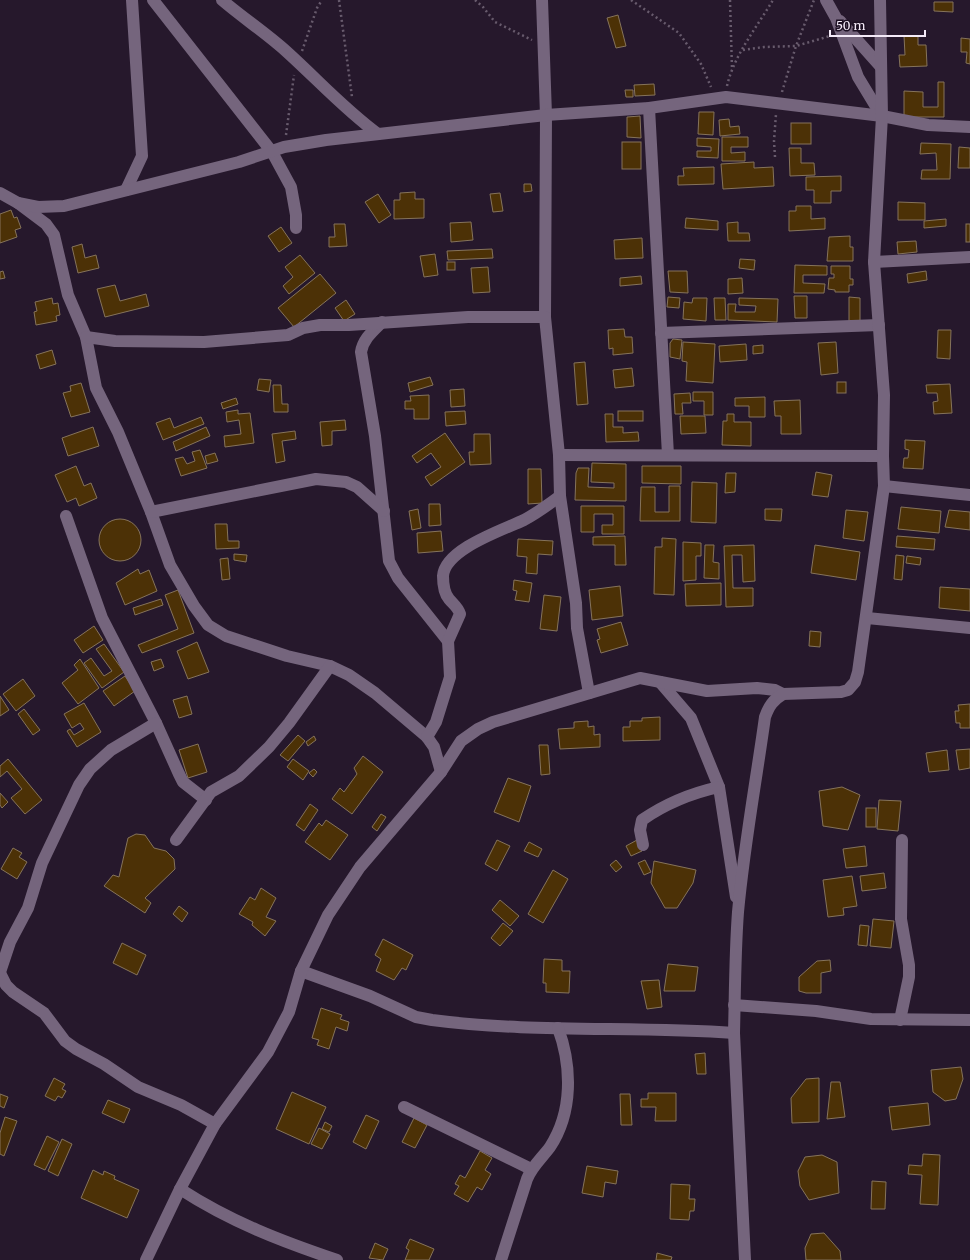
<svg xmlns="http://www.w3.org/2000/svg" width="970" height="1260" viewBox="0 0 970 1260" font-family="Merriweather,serif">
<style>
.building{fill:#4c3106;stroke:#85735b}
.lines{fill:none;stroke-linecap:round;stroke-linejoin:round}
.path{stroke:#685b6d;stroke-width:2.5;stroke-dasharray:2 3;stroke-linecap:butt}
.minor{stroke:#75657d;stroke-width:12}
</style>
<rect width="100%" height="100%" fill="#26182c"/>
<!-- building -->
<g class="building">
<polygon points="934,2 953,2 953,12 934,11"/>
<polygon points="618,15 626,46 616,48 607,18"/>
<polygon points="904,36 918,36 918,45 926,45 927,66 900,67 899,55 905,55"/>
<polygon points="961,38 970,39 970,64 966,63 967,52 961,52"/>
<polygon points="938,82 944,82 944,117 904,117 904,91 923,92 923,107 938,107"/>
<polygon points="654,84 655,95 635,96 634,85"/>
<polygon points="625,90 633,90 633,97 626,97"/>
<polygon points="699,112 714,112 713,135 698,134"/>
<polygon points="640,116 641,138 627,137 627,117"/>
<polygon points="729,119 730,127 739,126 740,134 720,136 719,120"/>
<rect x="791" y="123" width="20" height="21"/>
<polygon points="722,137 748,137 748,147 731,147 731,153 745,152 745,161 722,161"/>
<polygon points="697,138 719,139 718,158 697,157 697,151 711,151 711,147 697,146"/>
<rect x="622" y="142" width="19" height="27"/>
<polygon points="921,143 951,144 950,179 921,179 922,170 937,170 936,153 920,154"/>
<polygon points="959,147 970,148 970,168 958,168"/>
<polygon points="789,148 801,148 801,163 814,163 815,175 790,176"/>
<polygon points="754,162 754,168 773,167 774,186 723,189 721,164"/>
<polygon points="714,167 714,184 678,185 678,176 684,176 683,168"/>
<polygon points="841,176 841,191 831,191 831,203 814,203 814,190 806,190 806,177"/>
<polygon points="524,184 531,184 532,191 524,192"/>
<polygon points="415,192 415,199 424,199 424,218 394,219 394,200 400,200 400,193"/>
<polygon points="500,193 503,211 493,212 490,194"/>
<polygon points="378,194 391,215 379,223 365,202"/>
<polygon points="898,202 925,203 925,220 898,220"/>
<polygon points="796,206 811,206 811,219 825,218 825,229 789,231 789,211 796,211"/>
<polygon points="11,210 14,218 17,217 21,228 15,230 17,237 0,243 0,214"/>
<polygon points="686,218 718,221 718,230 685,228"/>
<polygon points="946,219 946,226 924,228 924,221"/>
<polygon points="471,222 473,240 451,242 450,223"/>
<polygon points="738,222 738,233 749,233 750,241 728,241 727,223"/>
<polygon points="334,224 345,224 347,246 329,247 329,237 335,237"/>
<rect x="966" y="224" width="4" height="18"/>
<polygon points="281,227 292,243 279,252 268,236"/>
<polygon points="850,236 850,247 853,247 853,261 827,261 829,237"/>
<polygon points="642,238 643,258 615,259 614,240"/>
<polygon points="916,241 917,252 898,254 897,242"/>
<polygon points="82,244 85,258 96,255 99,268 78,273 72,247"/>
<polygon points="492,249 493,258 448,260 447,251"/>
<polygon points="435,254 438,275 424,277 420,256"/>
<polygon points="300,255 315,273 289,294 283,286 293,277 285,267"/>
<polygon points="740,259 755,260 754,270 739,268"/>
<rect x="447" y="262" width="8" height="8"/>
<polygon points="795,265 827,266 827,275 803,275 803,283 825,284 824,293 794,293"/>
<polygon points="831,266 850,266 850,279 853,279 853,285 849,285 849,292 835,292 835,290 828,289 829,278 834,278 834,274 831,274"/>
<polygon points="488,267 490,292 473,293 471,268"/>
<polygon points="3,271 5,278 0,279 0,272"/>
<polygon points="668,271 687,271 688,293 670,292"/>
<polygon points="926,271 927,280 908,283 907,274"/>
<polygon points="320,274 336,293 294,327 278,308"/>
<polygon points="641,276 642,284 620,286 620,278"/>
<polygon points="742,278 743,293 728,294 728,279"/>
<polygon points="115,285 120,301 146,294 149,306 105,317 97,289"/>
<polygon points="794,296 807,296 807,318 795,318"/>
<polygon points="668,297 680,298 679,308 667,307"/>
<polygon points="849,297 860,298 860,322 849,322"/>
<polygon points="52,298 53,304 58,303 60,315 56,316 57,321 36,325 34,312 37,311 35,302"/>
<polygon points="693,298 707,298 706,321 683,319 684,302 692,303"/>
<polygon points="714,298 725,298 726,320 715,320"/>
<polygon points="739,298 778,299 777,322 728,320 728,304 736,304 735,312 755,312 756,306 739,305"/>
<polygon points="346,300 355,314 344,321 335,308"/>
<polygon points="624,329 625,337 632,337 633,353 613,355 613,348 609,349 608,330"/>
<polygon points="938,330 951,330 950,359 937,358"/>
<polygon points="673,339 682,340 680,359 670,357 670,343"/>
<polygon points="683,342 715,344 713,383 686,381 687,362 682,361"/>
<polygon points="836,342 838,373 821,375 818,343"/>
<polygon points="746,344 747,360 720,362 719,346"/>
<polygon points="763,345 763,353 753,354 753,346"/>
<polygon points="52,350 56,364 40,369 36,355"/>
<polygon points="585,362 588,404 577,405 574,363"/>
<polygon points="632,368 634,386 615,388 613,370"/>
<polygon points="430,377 433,385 410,392 408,383"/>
<polygon points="259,379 271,380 269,392 257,390"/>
<rect x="837" y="382" width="9" height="11"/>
<polygon points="81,383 90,412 71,417 63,393 71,391 70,386"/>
<polygon points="950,384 952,413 934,414 933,402 938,401 937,393 927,393 926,385"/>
<polygon points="273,385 281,385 282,404 288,404 288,412 274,412"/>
<polygon points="464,389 465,406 451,407 450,390"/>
<polygon points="693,392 713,392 713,415 704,415 704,401 693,401"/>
<polygon points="690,393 691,403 682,403 683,414 675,414 674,394"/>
<polygon points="429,395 429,419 414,419 414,409 405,409 405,401 411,401 410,396"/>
<polygon points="765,397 765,417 749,417 749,406 735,406 735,398"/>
<polygon points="236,398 238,404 223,409 221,403"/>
<polygon points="800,400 801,434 781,434 781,416 775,416 774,401"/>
<polygon points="238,410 238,414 250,413 254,443 225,447 224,436 241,434 239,420 227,422 226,412"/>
<polygon points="465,411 466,424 446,426 445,412"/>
<rect x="618" y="411" width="25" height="10"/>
<polygon points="605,414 613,414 613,427 623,427 623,433 638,432 639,441 606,442"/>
<polygon points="727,414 734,414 734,422 751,422 751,446 722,445 723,421 727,421"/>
<polygon points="680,416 705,416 706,433 681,434"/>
<polygon points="201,417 204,424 163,440 156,423 170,418 174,428"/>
<polygon points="345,420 346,430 332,431 332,445 322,446 320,422"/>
<polygon points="93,427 99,446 68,456 62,438"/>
<polygon points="206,427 210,436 176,451 173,442"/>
<polygon points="295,431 296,439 282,441 285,461 276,463 272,434"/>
<polygon points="445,433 465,462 431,486 425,477 441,467 431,453 417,463 412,456"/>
<polygon points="474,434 490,434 491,464 470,465 469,452 474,452"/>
<polygon points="905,440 925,441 923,469 903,468 904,458 908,458 909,450 905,449"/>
<polygon points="200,450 207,468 181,476 175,459 183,457 187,464 195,461 192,452"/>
<polygon points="215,453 218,461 207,464 205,456"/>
<polygon points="592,463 626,464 626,501 575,500 576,473 578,468 589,468 588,487 614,488 614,483 591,482"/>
<polygon points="76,466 84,486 91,483 97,498 79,506 76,498 67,502 55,475"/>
<polygon points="642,466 681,466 681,484 642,483"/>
<polygon points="528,469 541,469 542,503 528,504"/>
<polygon points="816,472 832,475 828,497 812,495"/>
<polygon points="726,473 736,473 735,492 725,493"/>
<polygon points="692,482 717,483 716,523 691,522"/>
<polygon points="669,486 680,486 680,521 640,521 641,487 655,487 655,512 669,512"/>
<polygon points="429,504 440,504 441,525 429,526"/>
<polygon points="581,506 624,506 624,534 602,534 602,525 613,525 613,514 594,514 594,532 581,532"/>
<polygon points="901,507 941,511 939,533 898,529"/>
<polygon points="418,509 421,528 412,530 409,511"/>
<polygon points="765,509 782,509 781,521 765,520"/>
<polygon points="846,510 868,512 864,541 843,538"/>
<polygon points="949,510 970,512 970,530 945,527"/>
<circle cx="120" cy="540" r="21"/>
<polygon points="215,524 227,524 228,541 239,541 239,548 216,549"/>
<polygon points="441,531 443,551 418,553 417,533"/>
<polygon points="625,536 626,565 615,565 615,545 593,545 593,537"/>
<polygon points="897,536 935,539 934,550 896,547"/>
<polygon points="662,538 676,539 674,595 654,594 655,547 662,547"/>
<polygon points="518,539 553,541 552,555 538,554 537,574 526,573 527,557 517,556"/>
<polygon points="683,542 701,543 701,556 696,556 696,580 683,581"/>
<polygon points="705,545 714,545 713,562 719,563 719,579 704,578"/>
<polygon points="754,545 755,581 743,582 742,555 732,555 733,588 753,588 753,606 726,607 724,546"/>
<polygon points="815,545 860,552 856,580 811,573"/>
<polygon points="234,554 247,555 246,562 234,560"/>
<polygon points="896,555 904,556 902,580 894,579"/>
<polygon points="907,556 921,558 920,565 906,563"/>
<polygon points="228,558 230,579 222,580 220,559"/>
<polygon points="138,569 140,574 149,570 157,591 125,605 116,583"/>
<polygon points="514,580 532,583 529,602 515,600 517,591 513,590"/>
<polygon points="721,583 721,605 686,606 685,584"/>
<polygon points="620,586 623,616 592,620 589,590"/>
<polygon points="940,587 970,589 970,611 939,608"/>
<polygon points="178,590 194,633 142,653 138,645 178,629 165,595"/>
<polygon points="544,595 561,597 557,631 540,629"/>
<polygon points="161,599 163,605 135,615 133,608"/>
<polygon points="621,622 628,645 601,653 597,640 600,639 597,629"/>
<polygon points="94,626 103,640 83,653 74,640"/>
<polygon points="810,631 821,632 820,647 809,646"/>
<polygon points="197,642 209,672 188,679 177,651"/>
<polygon points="104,644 124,672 102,688 84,663 91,658 104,676 112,671 96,649"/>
<polygon points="80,659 99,688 78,704 62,683 78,670 74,665"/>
<polygon points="161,659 164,667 154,671 151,662"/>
<polygon points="125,676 135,691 114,706 103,691"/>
<polygon points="23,679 35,696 16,711 3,694"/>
<polygon points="0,696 9,710 0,716"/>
<polygon points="187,696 192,714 179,718 173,700"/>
<polygon points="84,703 101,732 77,747 67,731 70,729 74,735 84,729 80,723 72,728 64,714"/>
<polygon points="970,704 970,728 960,728 960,723 956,723 955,711 959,711 958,705"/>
<polygon points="24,709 40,730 33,735 18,714"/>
<polygon points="660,717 660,740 623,741 623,727 630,727 630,721 642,721 642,718"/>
<polygon points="588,721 588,727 594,726 594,735 600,734 600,747 560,749 558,729 574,728 574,722"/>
<polygon points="298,735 305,741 288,761 280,755"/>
<polygon points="314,736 316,740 308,746 306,742"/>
<polygon points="198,744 207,772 188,778 179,750"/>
<polygon points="539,745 548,745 550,774 541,775"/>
<polygon points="970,749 970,768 959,770 956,750"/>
<polygon points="947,750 949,770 929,772 926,753"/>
<polygon points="363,756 383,772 352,814 332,799 340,788 344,792 357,774 354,768"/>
<polygon points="8,759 42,800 25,814 11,798 22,789 7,771 0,777 0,766"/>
<polygon points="293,759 309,771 303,780 287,767"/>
<polygon points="314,769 317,772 313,777 309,773"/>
<polygon points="508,778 531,786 519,822 494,812"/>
<polygon points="842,787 860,795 848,830 823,826 819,791"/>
<polygon points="0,793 8,802 2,808 0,805"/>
<polygon points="879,800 901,801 898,831 877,829"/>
<polygon points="310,804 318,810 304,831 296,825"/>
<rect x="866" y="808" width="10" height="19"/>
<polygon points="381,814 386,817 377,831 372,827"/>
<polygon points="326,820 348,835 330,860 305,842 319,823 322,826"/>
<polygon points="136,834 145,835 154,848 166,851 174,859 175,869 145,898 151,903 145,913 104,886 113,875 119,877 128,838"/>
<polygon points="497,840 510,846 497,871 485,864"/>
<polygon points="637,840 642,851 631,856 626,846"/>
<polygon points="529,842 542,849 538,857 524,851"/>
<polygon points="865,846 867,866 846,868 843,849"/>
<polygon points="13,848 22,853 19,857 27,862 17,879 1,869"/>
<polygon points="616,860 622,867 616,872 610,865"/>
<polygon points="645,860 651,872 644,875 638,863"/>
<polygon points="654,861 696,870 693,883 677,908 665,908 651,883"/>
<polygon points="553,870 568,879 543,923 528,914"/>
<polygon points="884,873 886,888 862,891 860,876"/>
<polygon points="852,876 857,906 843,908 844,915 828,917 823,880"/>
<polygon points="261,888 276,898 266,917 276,921 265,936 252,925 253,922 239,914 250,897 255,900"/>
<polygon points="500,900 519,916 510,926 492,910"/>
<polygon points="179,906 188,913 182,922 173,914"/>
<polygon points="873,919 894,921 891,948 870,946"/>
<polygon points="503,923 513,931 500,946 491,938"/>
<polygon points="860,925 869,926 867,946 858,945"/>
<polygon points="383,939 413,955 406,970 402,968 394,980 376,971 381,959 375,955"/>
<polygon points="122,943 146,955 137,975 113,963"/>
<polygon points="544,959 562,960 562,971 570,971 569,993 546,992 546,983 543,983"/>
<polygon points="830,960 831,971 821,973 821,993 806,993 799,991 799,977 817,961"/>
<polygon points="668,964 698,967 695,991 664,991"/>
<polygon points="659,980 662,1007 647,1009 641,981"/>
<polygon points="321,1008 342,1015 340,1019 349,1022 347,1031 336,1027 329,1049 317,1045 319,1040 312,1038"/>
<polygon points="705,1053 706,1074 697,1074 695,1054"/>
<polygon points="961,1067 963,1079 956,1099 945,1101 933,1092 931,1070"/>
<polygon points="54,1078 65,1084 62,1089 66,1091 62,1098 58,1096 55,1101 45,1096"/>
<polygon points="819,1078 819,1122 792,1123 791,1098 806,1079"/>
<polygon points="831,1082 840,1082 845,1117 827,1119"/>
<polygon points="292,1092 326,1107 309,1144 276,1129"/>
<polygon points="648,1093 676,1093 676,1121 655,1121 656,1107 641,1107 641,1099 648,1099"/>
<polygon points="0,1094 8,1097 4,1108 0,1106"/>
<polygon points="620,1094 630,1094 632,1125 621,1125"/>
<polygon points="108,1100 130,1109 124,1123 102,1113"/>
<polygon points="928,1103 930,1125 892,1130 889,1107"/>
<polygon points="366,1115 379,1121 366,1149 353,1142"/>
<polygon points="5,1117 17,1121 4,1156 0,1154 0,1133"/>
<polygon points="414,1118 427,1125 415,1148 402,1142"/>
<polygon points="325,1122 332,1126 329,1132 322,1129"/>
<polygon points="319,1128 330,1134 322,1149 311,1144"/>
<polygon points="47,1136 59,1142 45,1170 34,1165"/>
<polygon points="62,1139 72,1144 58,1176 48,1171"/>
<polygon points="480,1151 492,1158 485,1170 491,1174 482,1190 477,1187 468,1202 454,1194 459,1186 455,1184 460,1175 465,1178"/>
<polygon points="923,1154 940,1155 938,1205 920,1204 922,1175 908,1174 909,1165 922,1166"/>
<polygon points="822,1155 837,1162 839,1193 809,1200 800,1186 798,1171 805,1157"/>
<polygon points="587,1166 618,1171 616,1184 605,1182 603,1197 582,1193"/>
<polygon points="93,1170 103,1175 104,1171 115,1176 114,1179 139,1190 127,1218 81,1198"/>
<polygon points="872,1181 886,1182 885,1209 871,1209"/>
<polygon points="671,1184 690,1185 689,1199 695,1199 694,1211 690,1211 689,1220 670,1219"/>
<polygon points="824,1233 840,1251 841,1260 806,1260 805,1248 811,1234"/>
<polygon points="410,1239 434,1249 429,1260 405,1260 409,1250 406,1248"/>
<polygon points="375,1243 388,1249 383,1260 369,1258"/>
<polygon points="657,1253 672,1257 671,1260 656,1260"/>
</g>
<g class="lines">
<!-- path -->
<g class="path">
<polyline points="339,0 352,97"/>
<polyline points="475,0 483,7 495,22 532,40"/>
<polyline points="631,0 679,33 701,64 711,87"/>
<polyline points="730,0 732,69"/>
<polyline points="743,50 764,47 796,46 830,36"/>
<polyline points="302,51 317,8 322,0"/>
<path d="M727,86C734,55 757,27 773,0"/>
<polyline points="782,92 796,46 814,0"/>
<polyline points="286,135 294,75"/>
<polyline points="775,157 774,141 776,114"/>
</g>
<!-- minor -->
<g class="minor">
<polyline points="153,0 272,152 291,187 296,215 296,228"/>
<path d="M222,0C243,18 266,33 287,52C318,80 344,109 378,134"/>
<polyline points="542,0 546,115 545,317 559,455 560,496 576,603 577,628 589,693"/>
<polyline points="826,0 836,18 858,77 881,115"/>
<polyline points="840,21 881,67"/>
<polyline points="649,108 668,455"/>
<polyline points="126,190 142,156 132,0"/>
<polyline points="0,193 18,203 46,224 54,235 68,295 86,337 96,388 118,432 151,512 170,565 194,606 208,625 226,636 287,656 330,666 349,675 375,693 427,737 434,747 441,772"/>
<polyline points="18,203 38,207 64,206 239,162 284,147 326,140 546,115 649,108 726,97 882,116 928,125 970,127"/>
<polyline points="874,262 970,257"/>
<path d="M382,322C373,331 363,339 361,352L375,436L389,561L398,578L448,641"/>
<polyline points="661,333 879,325"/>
<polyline points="86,337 115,341 204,342 288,335 303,328 320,325 349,325 468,317 545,317"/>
<polyline points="559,455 883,456"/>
<polyline points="884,486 970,495"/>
<polyline points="151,512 316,479 346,482 357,487 384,511"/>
<polyline points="66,516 102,618 156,723 179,774 183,782 206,800"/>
<polyline points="867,618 970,628"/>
<polyline points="660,682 691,718 719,787 736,897"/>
<path d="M427,737L436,722L450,677L448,641L460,614C458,607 453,604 449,599C444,593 443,583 443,576C445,549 503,530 524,520C537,513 548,505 560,496"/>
<polyline points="176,840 211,792 239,776 269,747 289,723 330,666"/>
<path d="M643,845L640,830L642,820C665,804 692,793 719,787"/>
<path d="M301,971L370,996L416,1017L432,1020C532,1033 633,1026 734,1033"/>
<polyline points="0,972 10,942 28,908 42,863 79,785 90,769 111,750 156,723"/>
<polyline points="0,973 6,985 13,992 44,1013 65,1041 76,1049 104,1064 138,1087 181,1105 215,1124"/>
<polyline points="734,1005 816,1011 871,1019 970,1020"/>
<polyline points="900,1020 909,977 909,965 901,919 902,840"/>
<polyline points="404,1107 531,1169"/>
<path d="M180,1189C231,1222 281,1241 337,1260"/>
<polyline points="146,1260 180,1189 215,1124 268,1052 289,1012 301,971 328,915 360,867 441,772 461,741 478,729 493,722 640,678 707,691 757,688 775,690 783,694"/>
<path d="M501,1260L527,1179C532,1166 542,1158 550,1147C573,1112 572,1066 558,1028"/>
<path d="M745,1260L734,1033C735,993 735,952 738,912C744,846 756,782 765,717C769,706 773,700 783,694L841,692L848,690L855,682L858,672L884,486L883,456L884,395L874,262L882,116L880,0"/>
</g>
</g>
<!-- scale -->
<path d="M830 30v6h95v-6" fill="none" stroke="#f4eaf8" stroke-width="2"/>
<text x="836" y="30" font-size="12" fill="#f4eaf8" stroke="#1c0f22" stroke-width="3" paint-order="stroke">50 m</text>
</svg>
